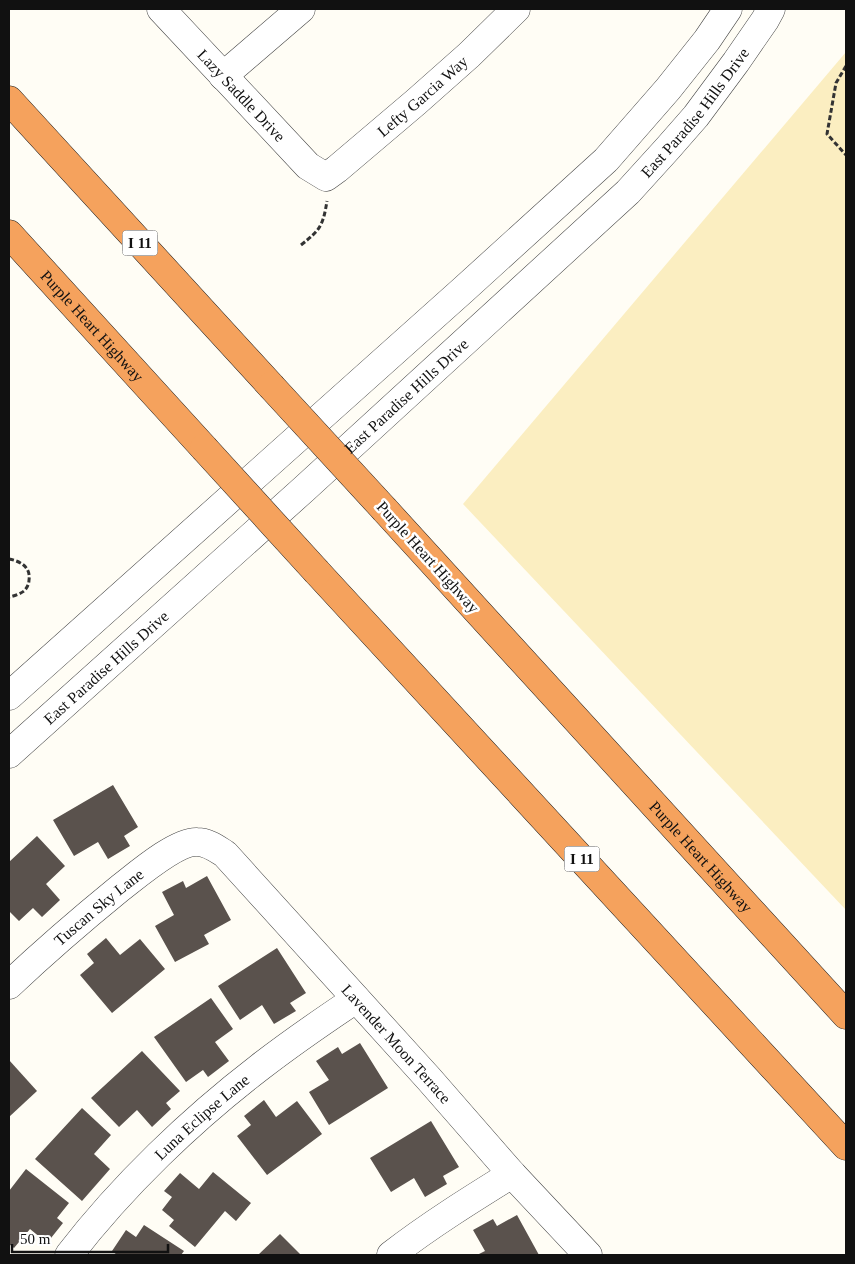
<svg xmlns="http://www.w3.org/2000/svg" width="855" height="1264" viewBox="0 0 855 1264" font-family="'Times New Roman',serif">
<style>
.sand{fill:#fbeec1}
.building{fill:#5a524d}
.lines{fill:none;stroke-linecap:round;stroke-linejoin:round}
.minor-casing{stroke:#444;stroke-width:29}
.highway-casing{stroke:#222;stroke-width:29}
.path{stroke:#333;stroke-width:3;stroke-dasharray:5 2.5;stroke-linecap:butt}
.minor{stroke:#fff;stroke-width:28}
.highway{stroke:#f5a25d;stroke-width:28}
.highway-bridge-casing{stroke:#222;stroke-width:29;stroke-linecap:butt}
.highway-bridge{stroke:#f5a25d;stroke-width:28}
.labels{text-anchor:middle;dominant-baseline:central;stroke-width:5;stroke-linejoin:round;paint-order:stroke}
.shield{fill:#fff;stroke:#585858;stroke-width:1}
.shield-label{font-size:15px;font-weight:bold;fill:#111}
.street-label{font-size:16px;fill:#111;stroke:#fff}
</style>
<rect width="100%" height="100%" fill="#fffdf5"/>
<!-- sand -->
<polygon class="sand" points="846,52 846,910 463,504"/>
<!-- building -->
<g class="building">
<polygon points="113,785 138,827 124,836 130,846 108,859 98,842 74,856 53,820"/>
<polygon points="37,836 65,866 46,884 60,900 42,917 33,908 19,921 9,911 9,862"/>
<polygon points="207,876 231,920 204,935 209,944 175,962 155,926 174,915 162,892 183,881 186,888"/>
<polygon points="106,938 120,955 140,939 165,969 112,1013 80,975 94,963 87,954"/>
<polygon points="277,948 306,993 290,1003 296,1011 274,1024 262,1005 240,1020 218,986"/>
<polygon points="211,998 233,1029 215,1042 229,1061 208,1077 203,1070 186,1082 154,1037"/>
<polygon points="360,1043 388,1088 329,1125 309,1092 329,1080 316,1061 338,1047 342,1054"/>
<polygon points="142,1051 180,1091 166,1103 171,1109 152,1127 137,1110 119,1127 91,1098"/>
<polygon points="9,1060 37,1091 9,1117"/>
<polygon points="264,1100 276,1117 297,1101 322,1134 267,1175 237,1136 251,1125 244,1116"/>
<polygon points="82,1108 111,1135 94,1154 110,1169 82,1201 35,1159"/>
<polygon points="431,1121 459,1167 443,1176 447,1184 425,1197 414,1178 391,1192 370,1158"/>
<polygon points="26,1169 69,1203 57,1218 63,1223 47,1243 30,1229 14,1248 9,1244 9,1191"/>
<polygon points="213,1172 251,1203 236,1221 225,1211 195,1247 169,1226 174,1220 162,1210 172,1197 164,1191 180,1173 199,1189"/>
<polygon points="517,1215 539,1255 477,1255 485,1251 473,1230 493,1219 497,1226"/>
<polygon points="144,1225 184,1251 181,1255 117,1255 112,1251 126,1230 136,1237"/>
<polygon points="280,1234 301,1255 258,1255"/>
</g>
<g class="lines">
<defs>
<g id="minor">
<path id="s1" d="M161,9L308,166L326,177L337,169L416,102L469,55L516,9"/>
<polyline points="223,76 301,9"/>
<polyline points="9,696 463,290 606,160 668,89 707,40 728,9"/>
<path id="s2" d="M9,754L304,489L628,192L668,148L696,116L736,62L765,20L771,9"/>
<path id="s3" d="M9,985C44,952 81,920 119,889C136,876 176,841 197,842C208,842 217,849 225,854L429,1079L512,1174L588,1255"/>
<path id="s4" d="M69,1255C122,1186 191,1120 260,1067C291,1043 323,1021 356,999"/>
<path d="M391,1255C430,1225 470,1200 512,1174"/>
</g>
<g id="highway">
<polyline points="9,100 271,386"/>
<path id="s5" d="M9,234L204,448"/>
<path id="s6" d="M385,510L846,1015"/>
<polyline points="317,572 846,1146"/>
</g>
</defs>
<!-- minor casing -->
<use href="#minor" class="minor-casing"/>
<!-- highway casing -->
<use href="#highway" class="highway-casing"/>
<!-- path -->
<g class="path">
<polyline points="846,66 836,83 827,134 846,155"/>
<path d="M301,245C320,230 323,226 327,201"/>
<path d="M9,559C20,561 31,567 29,580C29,584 27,588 24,591C20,594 14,596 9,597"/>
</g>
<!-- minor -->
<use href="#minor" class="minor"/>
<!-- highway -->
<use href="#highway" class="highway"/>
<defs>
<g id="highway-bridge">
<polyline points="271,386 385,510"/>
<polyline points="204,448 317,572"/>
</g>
</defs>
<!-- highway-bridge casing -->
<use href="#highway-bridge" class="highway-bridge-casing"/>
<!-- highway-bridge -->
<use href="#highway-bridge" class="highway-bridge"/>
</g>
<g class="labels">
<!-- shield labels -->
<g class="shield">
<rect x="122.5" y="230.5" width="35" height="25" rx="4"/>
<rect x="564.5" y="846.5" width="35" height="25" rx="4"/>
</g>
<g class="shield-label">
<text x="140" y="243">I 11</text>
<text x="582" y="859">I 11</text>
</g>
<!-- street labels -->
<g class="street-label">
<text stroke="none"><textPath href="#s1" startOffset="118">Lazy Saddle Drive</textPath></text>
<text stroke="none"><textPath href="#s1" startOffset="362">Lefty Garcia Way</textPath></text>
<text stroke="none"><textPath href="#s2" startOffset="940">East Paradise Hills Drive</textPath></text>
<text stroke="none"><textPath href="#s5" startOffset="124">Purple Heart Highway</textPath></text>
<text stroke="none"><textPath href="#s2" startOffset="535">East Paradise Hills Drive</textPath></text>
<text transform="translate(428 557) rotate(48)">Purple Heart Highway</text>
<text stroke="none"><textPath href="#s2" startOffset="130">East Paradise Hills Drive</textPath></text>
<text stroke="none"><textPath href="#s6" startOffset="469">Purple Heart Highway</textPath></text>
<text stroke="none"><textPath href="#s3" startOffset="119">Tuscan Sky Lane</textPath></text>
<text stroke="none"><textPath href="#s3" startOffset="525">Lavender Moon Terrace</textPath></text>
<text stroke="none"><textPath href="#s4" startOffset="192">Luna Eclipse Lane</textPath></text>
</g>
</g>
<!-- border -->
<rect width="855" height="1264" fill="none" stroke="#111111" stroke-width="20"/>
<!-- scale -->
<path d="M12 1244v8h156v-8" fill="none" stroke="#111111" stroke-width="2.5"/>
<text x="20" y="1244" font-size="15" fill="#111111" stroke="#ffffff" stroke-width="4" paint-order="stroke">50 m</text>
</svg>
